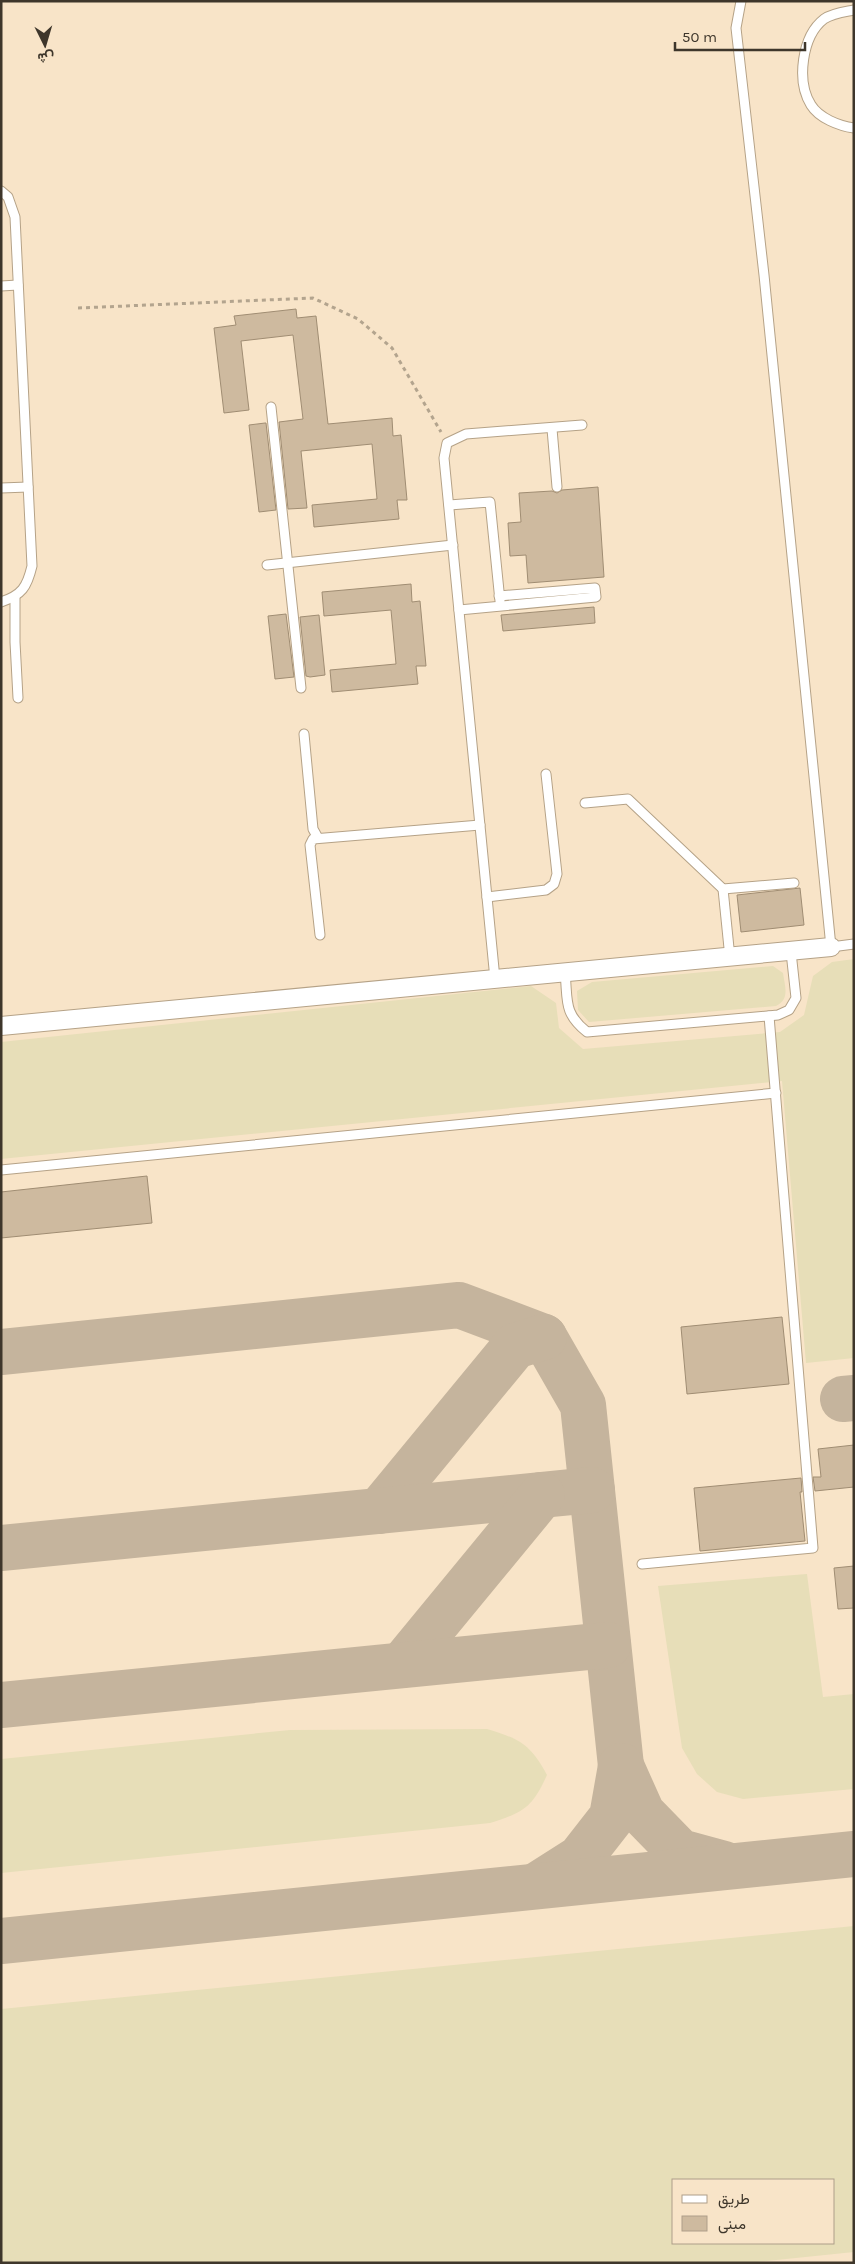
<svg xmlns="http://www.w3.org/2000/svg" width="855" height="2264" viewBox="0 0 855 2264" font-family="Karla,Vazirmatn,sans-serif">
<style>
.sand{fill:#e7deb8;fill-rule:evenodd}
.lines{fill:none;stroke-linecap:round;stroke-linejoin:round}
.taxiway{stroke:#c5b49d;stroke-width:46}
.building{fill:#ceba9f;stroke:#a08d73}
.lane-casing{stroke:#b5a287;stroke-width:11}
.street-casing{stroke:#b5a287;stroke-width:20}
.path{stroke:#b3a48e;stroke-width:3;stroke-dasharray:4 4;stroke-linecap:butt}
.lane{stroke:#fff;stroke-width:9}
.street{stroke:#fff;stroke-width:18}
</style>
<rect width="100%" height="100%" fill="#f8e4c8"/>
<!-- sand -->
<g class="sand">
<polygon points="854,959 854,1358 806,1363 782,1081 1,1159 1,1042 531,986 556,1003 559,1028 583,1049 780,1032 804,1015 813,976 832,962"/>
<path d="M773,966L783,973C785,987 790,999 776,1006L589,1022L578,1010L577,991L592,982Z"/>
<polygon points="807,1574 823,1697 854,1694 854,1789 743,1799 717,1792 697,1774 682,1748 658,1586"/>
<path d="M487,1729C520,1739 530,1744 547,1775C532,1808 524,1812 490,1823L1,1873V1759L290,1730Z"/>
<path d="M854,1926V2252L747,2263H1V2009ZM834,2180V2243H674V2180Z"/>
</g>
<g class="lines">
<!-- taxiway -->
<g class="taxiway">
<polyline points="1,1352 459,1305 544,1337 583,1405 621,1766"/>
<polyline points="843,1399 854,1398"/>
<polyline points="379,1511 515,1346 544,1337"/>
<polyline points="1,1548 592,1490"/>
<polyline points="402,1665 542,1495"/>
<polyline points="1,1705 608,1645"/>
<polyline points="536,1886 580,1858 612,1817 621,1766 642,1813 680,1852 724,1864"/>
<polyline points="1,1941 854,1854"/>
</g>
</g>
<!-- building -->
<g class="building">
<polygon points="296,309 297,318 316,316 328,424 392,418 393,436 401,435 407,500 397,500 399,519 314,527 312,505 377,499 372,444 301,451 307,508 288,509 279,422 303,419 293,335 241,341 249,410 224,413 214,328 236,325 234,316"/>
<polygon points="265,423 266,423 276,510 259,512 249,425"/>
<polygon points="598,487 604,577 528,583 526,555 510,556 508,523 521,522 519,493 552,491 557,493 562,490"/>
<polygon points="411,584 412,602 420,601 426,666 416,666 418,684 332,692 330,670 396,664 391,610 324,616 322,592"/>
<polygon points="594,607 595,623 503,631 501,615"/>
<polygon points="286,614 294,677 275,679 268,616"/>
<polygon points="319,615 325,675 310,677 306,676 300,617"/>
<polygon points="800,888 804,925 741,932 737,895"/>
<polygon points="147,1176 152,1223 1,1238 1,1192"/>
<polygon points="782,1317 789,1384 687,1394 681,1327"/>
<polygon points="854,1445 854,1487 815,1491 813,1477 821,1477 818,1449"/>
<polygon points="801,1478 802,1492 800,1492 805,1541 700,1551 694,1488"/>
<polygon points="854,1566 854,1608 838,1609 834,1568"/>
</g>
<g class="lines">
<defs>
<g id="lane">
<polyline points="741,1 736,28 764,275 831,947 854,944"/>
<path d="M854,10C844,12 833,13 824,19C802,36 796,81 811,105C819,118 839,126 854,128"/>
<path d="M1,191L8,197L15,217L32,566C27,587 22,595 1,602"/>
<polyline points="1,286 18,285"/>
<polyline points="271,407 301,688"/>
<polyline points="552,429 557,487"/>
<polyline points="1,488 28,487"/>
<polyline points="449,505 490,502 500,601"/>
<polyline points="267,565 453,545"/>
<polyline points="15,598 15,642 18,698"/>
<polyline points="459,610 596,597 595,588 499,596"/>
<polyline points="304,734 313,829 318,838"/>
<polyline points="585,803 628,799 723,889 794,883"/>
<polyline points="723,889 730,958"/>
<polyline points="487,897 546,890 554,884 557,874 546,774"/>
<polyline points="320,935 310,845 313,839 480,825"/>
<path d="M565,973C568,1000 563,1013 587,1032L778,1015L789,1010L796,998L791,952"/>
<polyline points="495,979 444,458 447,443 466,434 582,425"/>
<polyline points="1,1170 776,1093"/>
<polyline points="642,1564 813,1548 769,1016"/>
</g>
<polyline id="street" points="1,1026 831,947"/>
</defs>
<!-- lane casing -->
<use href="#lane" class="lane-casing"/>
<!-- street casing -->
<use href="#street" class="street-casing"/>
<!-- path -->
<polyline class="path" points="78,308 313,298 358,319 392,348 441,432"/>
<!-- lane -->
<use href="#lane" class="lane"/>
<!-- street -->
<use href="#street" class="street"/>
</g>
<!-- border -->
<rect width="855" height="2264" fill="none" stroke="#3e362b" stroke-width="5"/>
<!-- legend -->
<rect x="672" y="2179" width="162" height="65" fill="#f8e4c8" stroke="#ae9e89"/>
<rect x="682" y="2195" width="25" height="8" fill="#ffffff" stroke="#ae9e89"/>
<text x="718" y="2204" font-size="15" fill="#3e362b">طريق</text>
<rect x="682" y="2216" width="25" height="15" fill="#ceba9f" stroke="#ae9e89"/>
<text x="718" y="2229" font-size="15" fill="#3e362b">مبنى</text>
<!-- north arrow -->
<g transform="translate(45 45) rotate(175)" stroke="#f8e4c8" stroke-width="4" paint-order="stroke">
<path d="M0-4L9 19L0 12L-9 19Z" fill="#3e362b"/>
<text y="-8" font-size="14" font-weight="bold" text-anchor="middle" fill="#3e362b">ش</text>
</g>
<!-- scale -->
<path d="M675 42v8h130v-8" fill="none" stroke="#3e362b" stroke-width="2.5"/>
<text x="682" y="42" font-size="15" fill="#3e362b" stroke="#f8e4c8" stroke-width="4" paint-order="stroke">50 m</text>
</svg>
